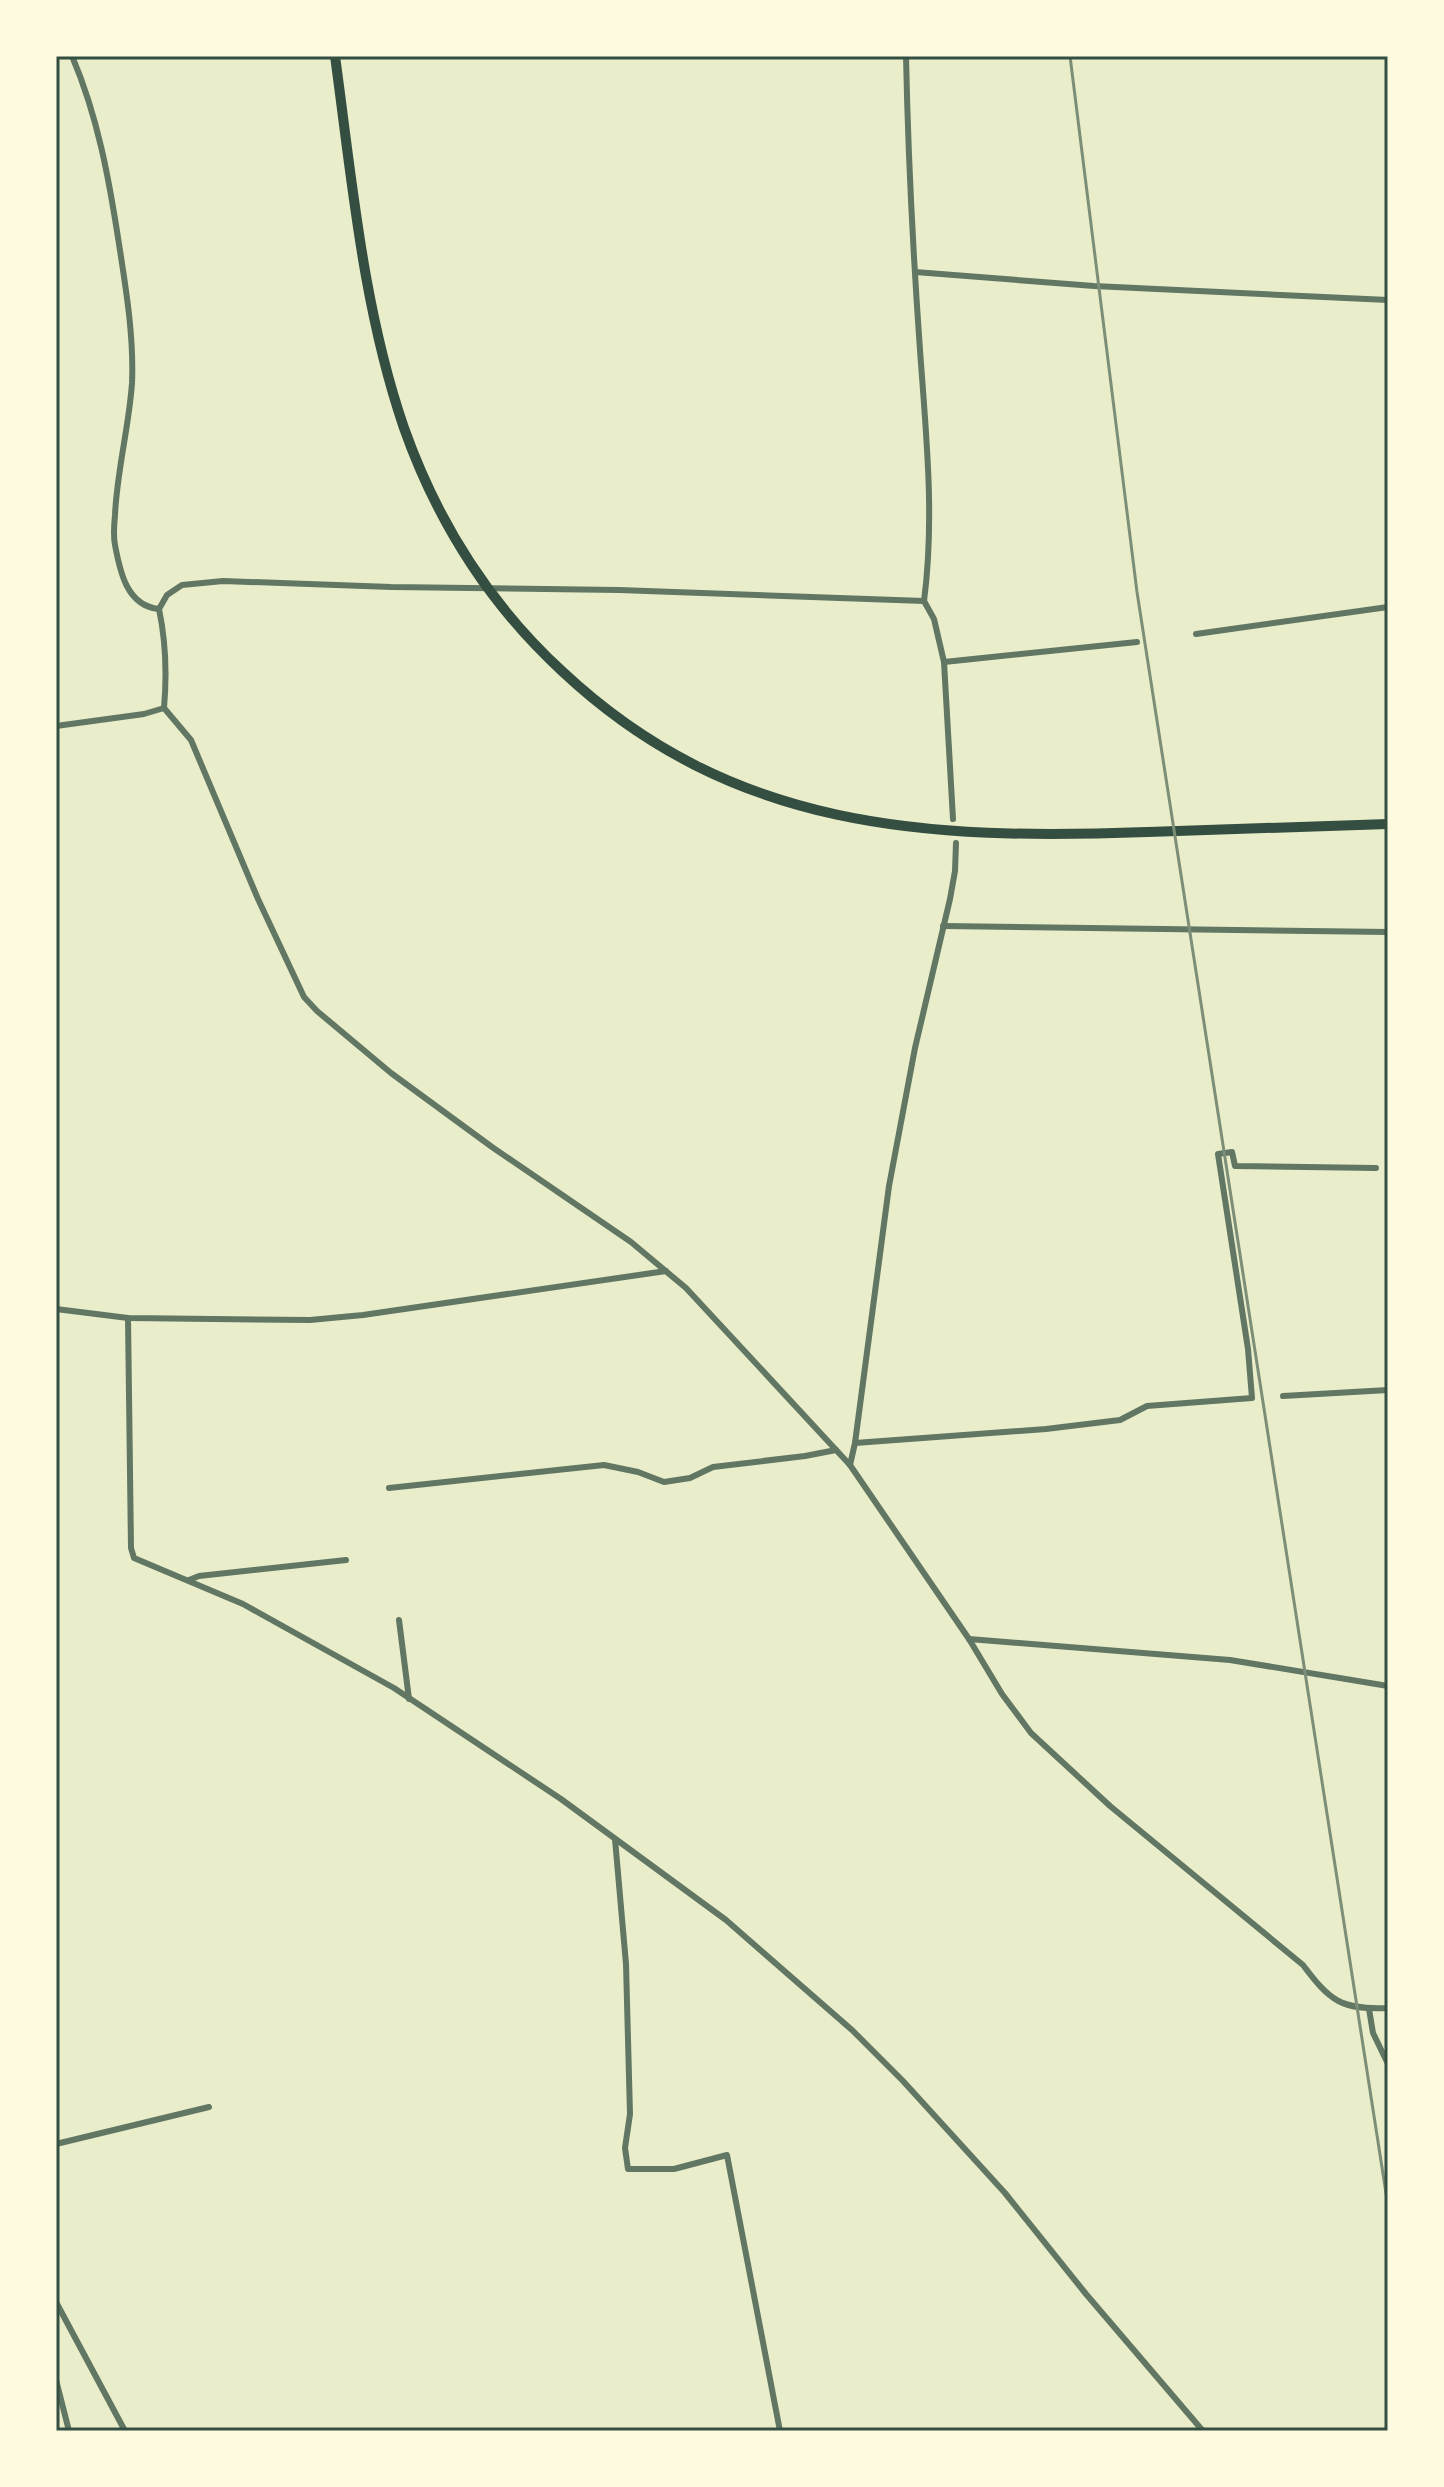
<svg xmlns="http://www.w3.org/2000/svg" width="1444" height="2487" viewBox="0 0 1444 2487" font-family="Raleway,sans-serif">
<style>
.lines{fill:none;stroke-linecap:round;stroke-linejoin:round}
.minor{stroke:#617663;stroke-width:6}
.trunk{stroke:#344e41;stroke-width:10}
.rail{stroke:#7c8e77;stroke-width:3}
.neatline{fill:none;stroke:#344e41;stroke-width:3}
</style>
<rect width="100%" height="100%" fill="#e9edc9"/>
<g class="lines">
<!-- minor -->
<g class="minor">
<path d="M72,56C98,117 109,179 119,244C126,289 134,337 132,383C129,427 117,470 115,515C114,525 113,535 115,545C120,572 127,606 159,609"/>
<path d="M906,56C908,154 913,252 920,350C926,434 935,517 924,601"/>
<polyline points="915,272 1094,286 1388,300"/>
<polyline points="924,601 934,619 944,662 953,819"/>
<polyline points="1196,634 1388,607"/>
<polyline points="944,662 1137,642"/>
<path d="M164,708L191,740L258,899L304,997L317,1011L391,1073L492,1147L631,1242L686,1288L850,1465L969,1639L1002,1694L1031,1733L1110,1806L1303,1965C1330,2001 1341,2010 1388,2008"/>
<path d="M164,708C167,674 166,642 159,609L167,595L182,585L223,581L391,587L619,590L924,601"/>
<polyline points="56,726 144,714 164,708"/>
<polyline points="943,926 1388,932"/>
<polyline points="56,1309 128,1318 310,1320 363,1315 666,1271"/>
<polyline points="128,1318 131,1548 134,1558 243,1604 394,1688 561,1799 726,1920 852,2030 903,2081 1005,2193 1086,2294 1203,2431"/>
<polyline points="1283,1396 1388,1390"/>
<polyline points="855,1443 1046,1429 1120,1420 1147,1406 1252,1398 1248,1349 1218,1154 1232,1152 1235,1166 1376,1168"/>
<polyline points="850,1465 855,1443 889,1186 915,1048 950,899 955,871 956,843"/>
<polyline points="389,1488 604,1465 638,1472 664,1482 690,1478 713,1467 805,1456 836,1450"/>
<polyline points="189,1580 199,1576 346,1560"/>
<polyline points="399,1620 409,1699"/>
<polyline points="969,1639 1230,1660 1388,1686"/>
<polyline points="615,1839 626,1964 630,2114 625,2148 628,2169 674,2169 727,2155 780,2431"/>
<polyline points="1369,2009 1373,2033 1388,2064"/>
<polyline points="56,2144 209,2107"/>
<polyline points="56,2302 125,2431"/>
<polyline points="56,2380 69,2431"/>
<polyline points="1384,2431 1388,2430"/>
</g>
<!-- trunk -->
<path class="trunk" d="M335,56C352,180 363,309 404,428C437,521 490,605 563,672C733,831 928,840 1148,832C1228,830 1308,827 1388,824"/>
<!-- rail -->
<polyline class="rail" points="1070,56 1137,592 1388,2206"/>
</g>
<!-- border -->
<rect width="1444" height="2487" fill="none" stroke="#fefae0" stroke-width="116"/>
<rect x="58" y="58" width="1328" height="2371" class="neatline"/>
</svg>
